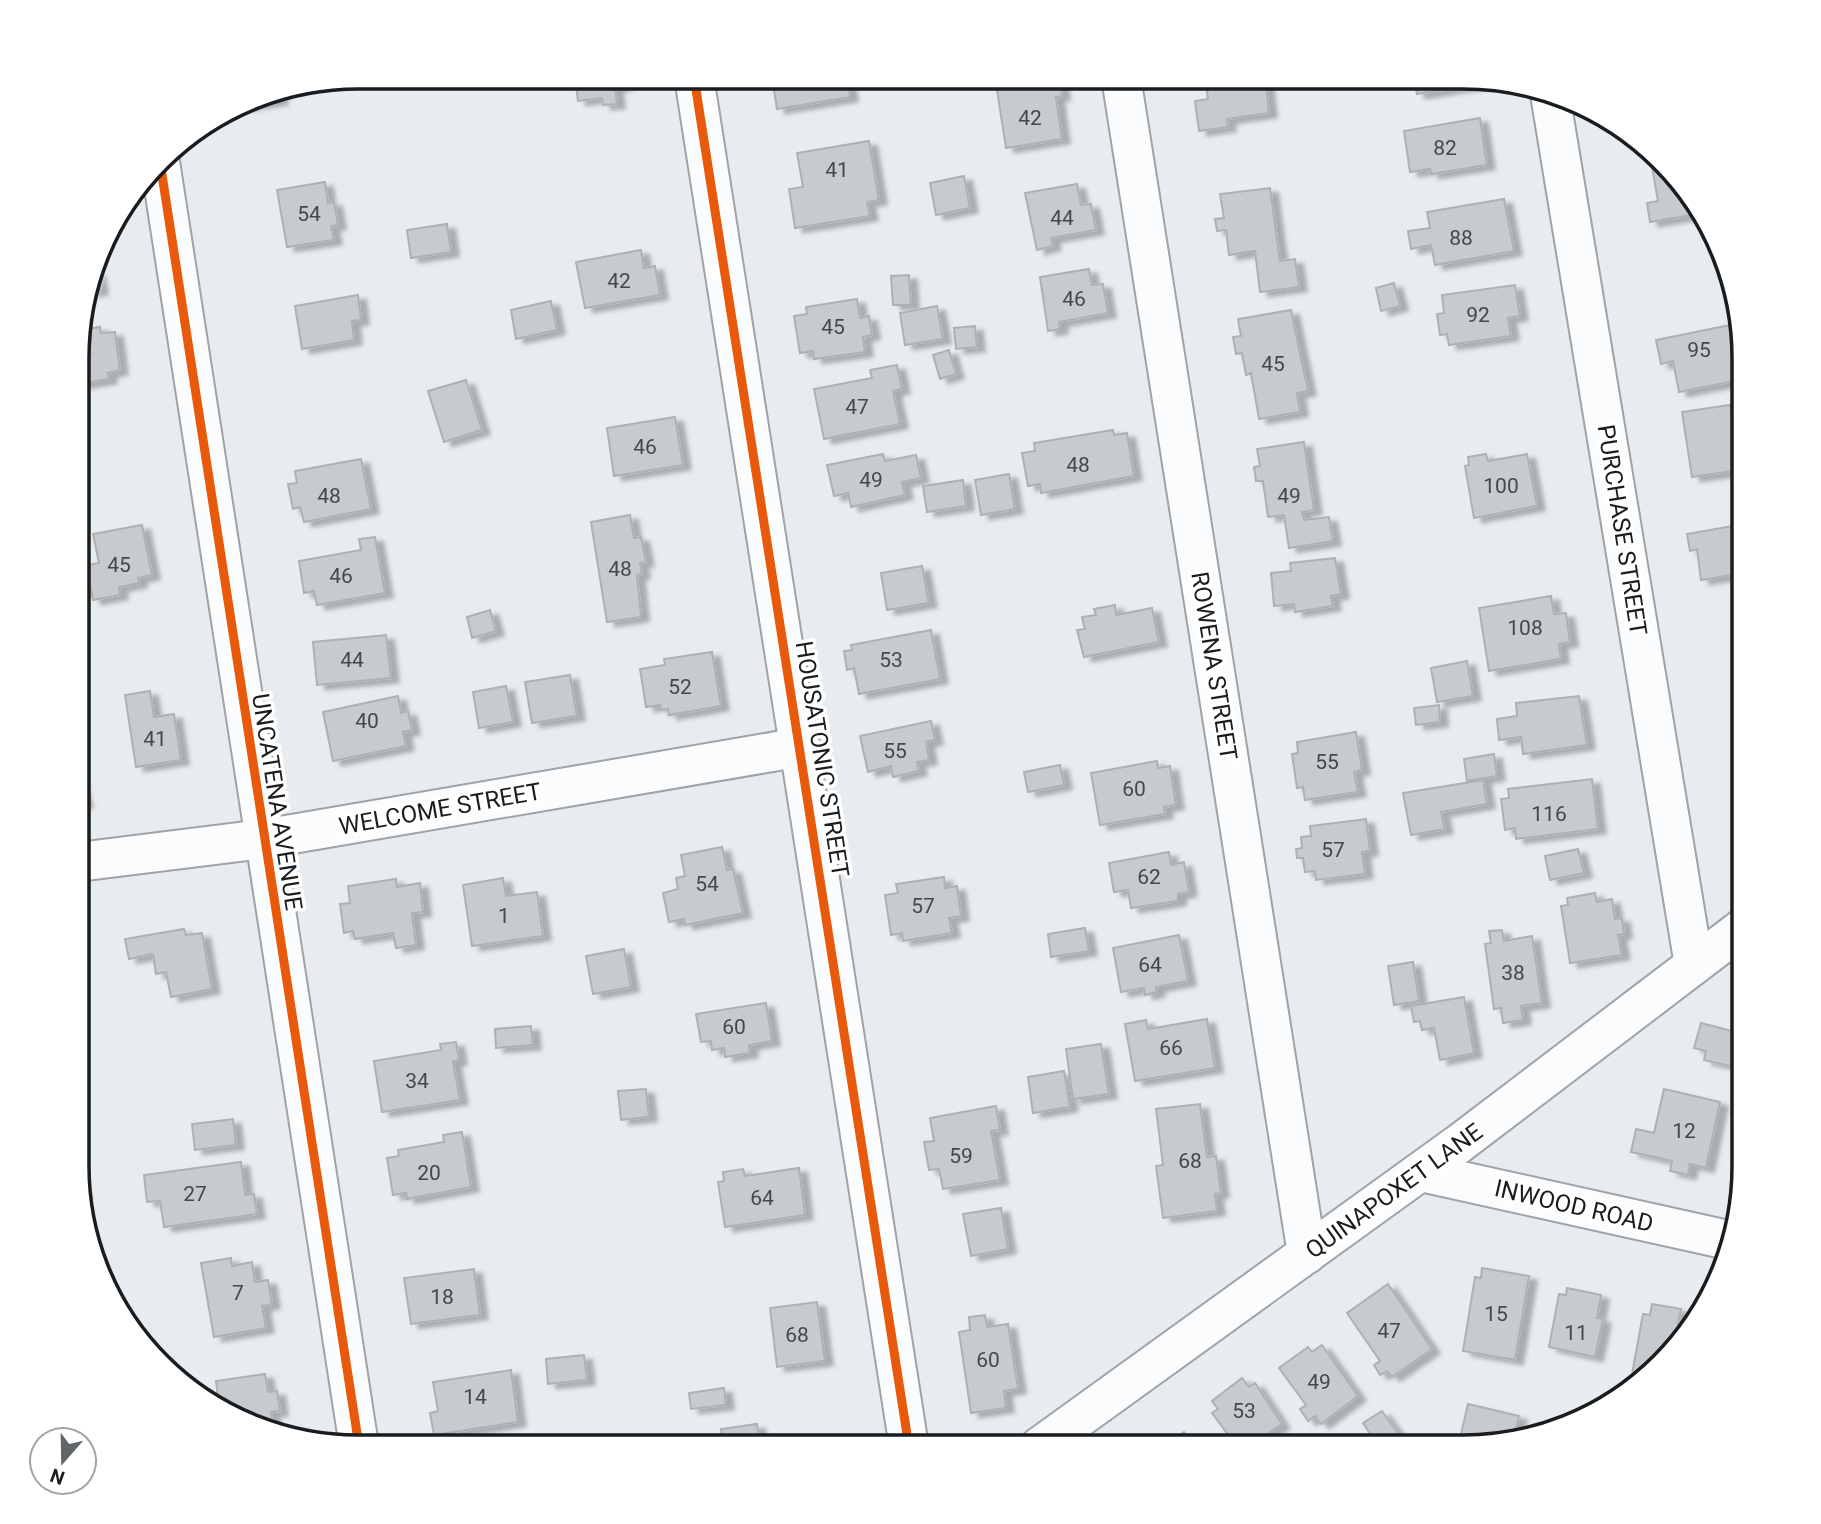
<svg xmlns="http://www.w3.org/2000/svg" width="1821" height="1524" viewBox="0 0 1821 1524" font-family="Roboto,sans-serif">
<style>
.building{fill:#c7cace;stroke:#adb1b4;stroke-width:2;filter:url(#shadow)}
.lines{fill:none;stroke-linecap:round;stroke-linejoin:round}
.minor-casing{stroke:#a0a3a6;stroke-width:42}
.minor{stroke:#fbfcfd;stroke-width:38}
.cycleway-casing{stroke:#fff;stroke-width:13}
.cycleway{stroke:#e8590c;stroke-width:9}
.labels{text-anchor:middle;dominant-baseline:central;stroke-width:7;stroke-linejoin:round;paint-order:stroke}
.number-label{font-size:21px;fill:#44484b}
.street-label{font-size:24px;fill:#191d1f;stroke:#fff}
.rim{fill:none;stroke:#191d1f;stroke-width:3.5}
</style>
<defs>
<filter id="shadow"><feDropShadow dx="8" dy="4.5" stdDeviation="2" flood-color="#0004"/></filter>
</defs>
<rect width="100%" height="100%" fill="#e7ecf0"/>
<!-- building -->
<g class="building">
<polygon points="575,77 622,77 624,86 615,87 617,104 603,105 602,98 578,101"/>
<polygon points="772,77 847,77 850,97 777,109"/>
<polygon points="995,77 1052,77 1052,81 1060,79 1062,96 1056,97 1062,139 1006,148"/>
<polygon points="1221,77 1265,77 1269,113 1227,119 1228,127 1199,131 1195,101 1208,99 1206,84 1221,82"/>
<polygon points="1414,78 1481,78 1487,79 1488,83 1417,94"/>
<polygon points="278,90 280,100 244,106 268,92"/>
<polygon points="1480,118 1487,165 1431,174 1430,169 1410,172 1404,131"/>
<polygon points="869,141 879,200 867,202 870,216 795,228 789,189 803,187 797,153"/>
<polygon points="1665,165 1698,214 1650,222 1647,203 1658,201 1652,167"/>
<polygon points="964,176 970,208 936,215 930,183"/>
<polygon points="325,182 328,203 334,202 338,225 331,226 334,240 287,247 277,190"/>
<polygon points="1077,184 1081,205 1091,204 1096,230 1051,238 1053,246 1037,250 1025,193"/>
<polygon points="1270,188 1280,261 1295,259 1299,287 1260,292 1255,251 1229,255 1226,230 1217,231 1215,219 1224,218 1220,194"/>
<polygon points="1504,199 1514,251 1435,265 1431,245 1411,249 1408,231 1430,228 1427,212"/>
<polygon points="447,224 451,252 411,258 407,230"/>
<polygon points="641,250 644,268 655,266 660,295 585,308 576,262"/>
<polygon points="1089,269 1092,285 1103,284 1108,313 1059,322 1060,329 1048,331 1040,277"/>
<polygon points="97,271 100,290 90,292"/>
<polygon points="909,275 911,305 893,305 891,276"/>
<polygon points="1394,283 1400,306 1381,311 1376,288"/>
<polygon points="1515,285 1520,316 1508,318 1511,336 1449,345 1447,334 1440,335 1437,314 1444,313 1442,295"/>
<polygon points="358,295 361,320 352,321 354,340 302,349 295,306"/>
<polygon points="857,299 860,318 869,316 872,335 863,337 865,352 814,359 813,351 800,353 794,316 807,314 806,307"/>
<polygon points="551,301 557,330 516,339 511,310"/>
<polygon points="937,306 943,339 905,345 900,313"/>
<polygon points="1291,310 1308,391 1297,393 1300,412 1259,419 1251,373 1246,375 1242,353 1236,354 1233,337 1241,336 1238,319"/>
<polygon points="1735,324 1744,379 1679,392 1673,361 1661,364 1656,340"/>
<polygon points="975,326 977,347 956,349 954,328"/>
<polygon points="100,327 101,333 115,332 120,370 108,373 109,379 79,384 79,330"/>
<polygon points="949,350 956,374 940,379 933,355"/>
<polygon points="897,365 902,389 893,391 900,424 824,439 814,389 872,378 870,370"/>
<polygon points="466,380 482,430 444,442 428,391"/>
<polygon points="1730,405 1740,470 1692,477 1682,412"/>
<polygon points="675,417 683,465 614,476 607,428"/>
<polygon points="1113,430 1114,435 1127,433 1134,476 1041,493 1040,484 1028,486 1022,453 1035,451 1034,443"/>
<polygon points="1304,442 1314,510 1302,512 1304,520 1329,517 1333,541 1289,548 1284,515 1268,517 1263,481 1256,481 1254,467 1260,466 1257,449"/>
<polygon points="883,454 885,461 916,455 921,478 902,482 905,495 851,507 848,493 834,496 827,465"/>
<polygon points="1486,454 1488,461 1527,454 1537,506 1474,518 1465,466 1469,465 1468,457"/>
<polygon points="361,459 371,509 304,522 300,507 293,509 288,484 297,483 295,471"/>
<polygon points="1009,474 1015,509 981,515 975,480"/>
<polygon points="963,480 966,506 927,512 923,486"/>
<polygon points="630,515 634,538 641,537 646,562 640,563 642,574 637,575 641,617 607,622 591,522"/>
<polygon points="1744,524 1744,573 1701,580 1697,549 1690,551 1687,534"/>
<polygon points="142,525 152,575 138,578 139,583 119,587 120,595 93,600 91,590 83,592 79,566 99,563 93,534"/>
<polygon points="375,537 385,593 317,605 314,591 304,593 299,561 361,550 359,539"/>
<polygon points="1335,558 1341,594 1331,596 1333,606 1295,612 1294,604 1274,606 1271,573 1291,571 1290,563"/>
<polygon points="922,566 929,603 887,610 881,573"/>
<polygon points="1551,596 1554,614 1566,613 1570,642 1559,644 1561,659 1489,671 1479,608"/>
<polygon points="1115,605 1116,615 1152,608 1159,642 1084,657 1077,630 1085,629 1082,617 1096,615 1094,609"/>
<polygon points="490,610 496,631 472,638 467,617"/>
<polygon points="931,630 940,679 859,694 854,668 847,670 844,651 852,650 851,645"/>
<polygon points="386,635 391,678 317,685 313,642"/>
<polygon points="712,652 721,706 669,715 668,709 661,710 660,705 646,707 640,669 665,665 664,659"/>
<polygon points="1467,661 1473,696 1437,702 1431,668"/>
<polygon points="570,675 577,716 532,723 525,682"/>
<polygon points="506,686 513,722 479,728 473,692"/>
<polygon points="150,691 154,717 174,714 181,760 136,767 125,695"/>
<polygon points="398,696 401,713 408,711 412,730 403,732 406,746 333,761 323,712"/>
<polygon points="1579,696 1587,745 1523,754 1521,737 1499,740 1497,719 1517,716 1516,703"/>
<polygon points="1439,705 1440,722 1416,725 1414,708"/>
<polygon points="931,721 935,740 926,742 929,760 917,762 919,771 893,777 891,766 868,772 860,736"/>
<polygon points="1356,732 1362,770 1354,772 1358,792 1305,800 1303,787 1297,788 1292,754 1298,753 1297,742"/>
<polygon points="1494,754 1497,776 1467,781 1464,759"/>
<polygon points="1157,761 1158,768 1170,766 1176,805 1164,807 1165,814 1100,825 1091,773"/>
<polygon points="1060,765 1064,785 1028,792 1024,772"/>
<polygon points="78,779 85,803 78,805"/>
<polygon points="1592,779 1598,829 1516,839 1515,828 1505,830 1501,799 1509,798 1508,789"/>
<polygon points="1483,780 1487,804 1441,812 1445,829 1411,835 1403,793"/>
<polygon points="1366,819 1370,851 1362,852 1365,874 1316,880 1315,871 1305,872 1303,858 1297,858 1296,849 1302,848 1301,837 1311,836 1310,826"/>
<polygon points="722,847 727,870 733,869 743,913 685,925 684,919 669,922 663,893 678,889 676,878 685,876 681,855"/>
<polygon points="1578,849 1584,873 1550,880 1545,856"/>
<polygon points="1169,852 1171,865 1184,862 1189,892 1178,894 1178,901 1131,908 1128,890 1114,892 1109,863"/>
<polygon points="944,877 945,888 957,886 961,916 949,918 952,933 903,941 902,933 891,935 885,895 898,893 896,884"/>
<polygon points="503,878 506,896 537,892 543,936 472,946 463,885"/>
<polygon points="396,879 397,887 420,883 423,912 412,913 416,945 396,948 393,933 355,939 353,931 344,933 340,904 350,903 348,886"/>
<polygon points="1595,893 1597,902 1612,899 1615,919 1622,918 1624,934 1618,935 1622,955 1570,963 1561,906 1568,905 1567,898"/>
<polygon points="1085,928 1089,951 1051,957 1048,934"/>
<polygon points="184,929 186,935 202,933 212,989 171,997 166,972 156,974 153,954 129,959 125,939"/>
<polygon points="1502,930 1504,941 1532,936 1542,1003 1521,1006 1523,1020 1503,1023 1501,1008 1494,1009 1485,944 1491,943 1489,931"/>
<polygon points="1179,935 1188,981 1156,987 1157,992 1145,995 1144,988 1121,992 1113,948"/>
<polygon points="624,949 631,987 593,994 586,956"/>
<polygon points="1413,962 1419,1001 1394,1005 1388,966"/>
<polygon points="1464,997 1474,1053 1440,1060 1434,1028 1422,1030 1420,1021 1414,1022 1411,1006"/>
<polygon points="766,1003 772,1041 749,1045 750,1053 725,1057 724,1048 712,1050 711,1041 701,1042 696,1014"/>
<polygon points="1207,1019 1215,1068 1135,1081 1125,1024 1146,1020 1148,1029"/>
<polygon points="1701,1023 1743,1034 1743,1069 1704,1060 1706,1051 1694,1048"/>
<polygon points="531,1026 533,1045 496,1048 495,1029"/>
<polygon points="456,1042 459,1060 453,1062 460,1100 382,1112 374,1061 441,1050 440,1044"/>
<polygon points="1101,1044 1109,1094 1073,1099 1066,1049"/>
<polygon points="1064,1071 1070,1107 1033,1113 1028,1077"/>
<polygon points="646,1089 649,1117 621,1120 618,1091"/>
<polygon points="1664,1089 1720,1102 1706,1168 1690,1164 1688,1175 1670,1171 1672,1161 1631,1152 1636,1129 1654,1133"/>
<polygon points="1200,1104 1207,1157 1216,1156 1221,1193 1215,1194 1217,1211 1163,1218 1156,1166 1163,1165 1156,1109"/>
<polygon points="996,1106 1000,1130 991,1131 1000,1180 943,1189 939,1169 929,1170 924,1142 934,1141 930,1118"/>
<polygon points="233,1119 236,1145 195,1150 192,1124"/>
<polygon points="462,1132 471,1187 407,1199 406,1193 393,1195 387,1158 399,1156 398,1150 444,1142 443,1135"/>
<polygon points="241,1162 245,1195 254,1194 257,1214 164,1227 160,1201 147,1202 144,1175"/>
<polygon points="799,1168 805,1215 725,1227 718,1182 724,1181 723,1172 743,1169 745,1176"/>
<polygon points="1001,1208 1008,1249 971,1256 963,1214"/>
<polygon points="231,1258 232,1266 252,1262 255,1282 268,1280 272,1304 262,1306 266,1328 214,1337 201,1263"/>
<polygon points="1482,1268 1529,1276 1515,1360 1463,1351 1475,1277 1481,1278"/>
<polygon points="474,1269 480,1315 411,1324 404,1278"/>
<polygon points="1388,1284 1432,1349 1392,1377 1387,1371 1380,1375 1374,1365 1380,1361 1347,1313"/>
<polygon points="1567,1288 1601,1295 1597,1318 1603,1319 1595,1357 1549,1347 1559,1294 1566,1295"/>
<polygon points="817,1302 825,1361 777,1367 770,1308"/>
<polygon points="1652,1304 1681,1309 1676,1334 1682,1336 1662,1364 1630,1385 1643,1314 1650,1315"/>
<polygon points="985,1315 987,1327 1008,1324 1018,1389 1004,1391 1006,1408 971,1413 959,1332 970,1330 969,1317"/>
<polygon points="1322,1345 1358,1396 1321,1424 1315,1416 1308,1421 1300,1409 1306,1405 1279,1368 1308,1347 1312,1352"/>
<polygon points="584,1355 587,1380 548,1384 546,1359"/>
<polygon points="511,1370 518,1422 434,1435 430,1413 438,1411 433,1382"/>
<polygon points="265,1374 268,1392 277,1391 280,1411 271,1412 274,1431 250,1425 219,1405 216,1381"/>
<polygon points="1242,1378 1249,1387 1255,1383 1282,1424 1248,1447 1237,1447 1212,1413 1218,1409 1212,1401"/>
<polygon points="724,1388 726,1405 691,1409 689,1393"/>
<polygon points="1468,1404 1519,1416 1514,1437 1458,1447"/>
<polygon points="1382,1411 1402,1439 1391,1447 1379,1447 1363,1423"/>
<polygon points="757,1424 760,1447 723,1447 721,1429"/>
<polygon points="1184,1432 1195,1447 1162,1447"/>
</g>
<g class="lines">
<defs>
<g id="minor">
<polyline points="694,77 909,1447"/>
<polyline points="1121,77 1307,1254"/>
<polyline points="1550,94 1694,965"/>
<polyline points="160,162 359,1446"/>
<polyline points="78,862 263,839 801,747"/>
<polyline points="1421,1172 1728,1240"/>
<polyline points="1039,1447 1460,1143 1744,927"/>
</g>
</defs>
<!-- minor casing -->
<use href="#minor" class="minor-casing"/>
<!-- minor -->
<use href="#minor" class="minor"/>
<defs>
<g id="cycleway">
<polyline points="694,77 909,1447"/>
<polyline points="160,162 359,1446"/>
</g>
</defs>
<!-- cycleway casing -->
<use href="#cycleway" class="cycleway-casing"/>
<!-- cycleway -->
<use href="#cycleway" class="cycleway"/>
</g>
<g class="labels">
<!-- number labels -->
<g class="number-label">
<text x="1030" y="118">42</text>
<text x="1445" y="148">82</text>
<text x="837" y="170">41</text>
<text x="309" y="214">54</text>
<text x="1062" y="218">44</text>
<text x="1461" y="238">88</text>
<text x="619" y="281">42</text>
<text x="1074" y="299">46</text>
<text x="1478" y="315">92</text>
<text x="833" y="327">45</text>
<text x="1699" y="350">95</text>
<text x="1273" y="364">45</text>
<text x="857" y="407">47</text>
<text x="645" y="447">46</text>
<text x="1078" y="465">48</text>
<text x="871" y="480">49</text>
<text x="1501" y="486">100</text>
<text x="329" y="496">48</text>
<text x="1289" y="496">49</text>
<text x="119" y="565">45</text>
<text x="620" y="569">48</text>
<text x="341" y="576">46</text>
<text x="1525" y="628">108</text>
<text x="352" y="660">44</text>
<text x="891" y="660">53</text>
<text x="680" y="687">52</text>
<text x="367" y="721">40</text>
<text x="155" y="739">41</text>
<text x="895" y="751">55</text>
<text x="1327" y="762">55</text>
<text x="1134" y="789">60</text>
<text x="1549" y="814">116</text>
<text x="1333" y="850">57</text>
<text x="1149" y="877">62</text>
<text x="707" y="884">54</text>
<text x="923" y="906">57</text>
<text x="504" y="916">1</text>
<text x="1150" y="965">64</text>
<text x="1513" y="973">38</text>
<text x="734" y="1027">60</text>
<text x="1171" y="1048">66</text>
<text x="417" y="1081">34</text>
<text x="1684" y="1131">12</text>
<text x="961" y="1156">59</text>
<text x="1190" y="1161">68</text>
<text x="429" y="1173">20</text>
<text x="195" y="1194">27</text>
<text x="762" y="1198">64</text>
<text x="238" y="1293">7</text>
<text x="442" y="1297">18</text>
<text x="1496" y="1314">15</text>
<text x="1389" y="1331">47</text>
<text x="1576" y="1333">11</text>
<text x="797" y="1335">68</text>
<text x="988" y="1360">60</text>
<text x="1319" y="1382">49</text>
<text x="475" y="1397">14</text>
<text x="1244" y="1411">53</text>
</g>
<!-- street labels -->
<g class="street-label">
<text transform="translate(1622 530) rotate(81)">PURCHASE STREET</text>
<text transform="translate(1214 666) rotate(81)">ROWENA STREET</text>
<text transform="translate(822 759) rotate(81)">HOUSATONIC STREET</text>
<text transform="translate(277 802) rotate(81)">UNCATENA AVENUE</text>
<text transform="translate(440 809) rotate(-10)">WELCOME STREET</text>
<text transform="translate(1394 1191) rotate(-36)">QUINAPOXET LANE</text>
<text transform="translate(1574 1206) rotate(13)">INWOOD ROAD</text>
</g>
</g>
<!-- crop -->
<path d="M0 0H1821V1524H0ZM358 89H1463A269 269 0 0 1 1732 358V1166A269 269 0 0 1 1463 1435H358A269 269 0 0 1 89 1166V358A269 269 0 0 1 358 89Z" fill="#fff" fill-rule="evenodd"/>
<path class="rim" d="M358 89H1463A269 269 0 0 1 1732 358V1166A269 269 0 0 1 1463 1435H358A269 269 0 0 1 89 1166V358A269 269 0 0 1 358 89Z"/>
<!-- north arrow -->
<g transform="translate(63 1461) rotate(200)"><circle r="33" fill="#ffffff" stroke="#a3a5a5" stroke-width="2"/>
<path d="M0-5L12 26L0 18L-12 26Z" fill="#616568"/>
<text y="-10" font-size="19" font-weight="bold" text-anchor="middle" fill="#191d1f">N</text>
</g>
</svg>
